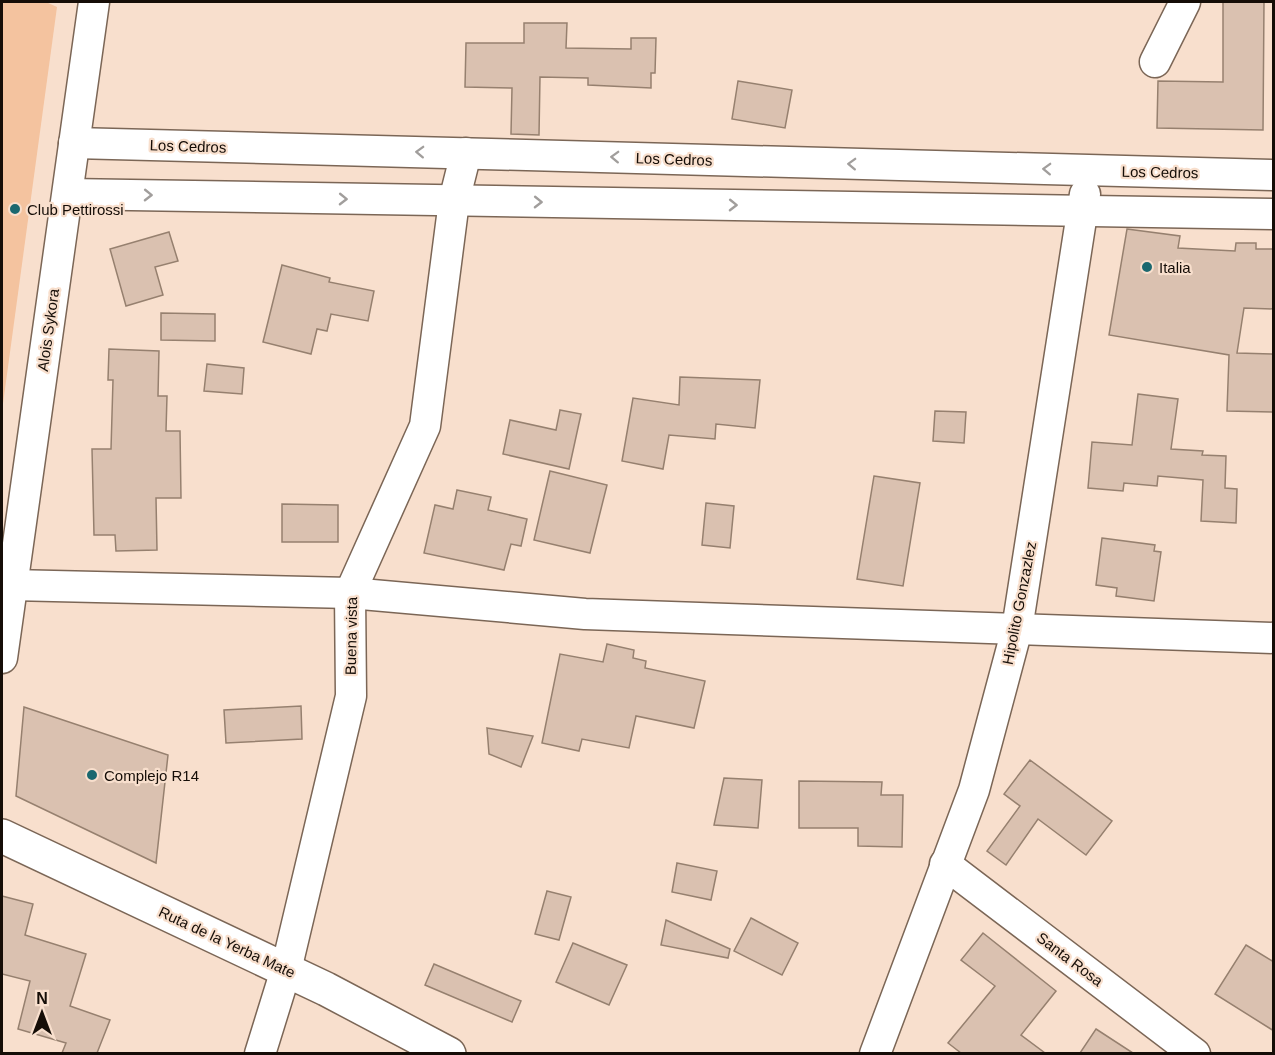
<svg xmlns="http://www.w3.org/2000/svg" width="1275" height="1055" viewBox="0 0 1275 1055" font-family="Arial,sans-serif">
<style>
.green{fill:#f4c39f}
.building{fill:#dac1b0;stroke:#96806f;stroke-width:1.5}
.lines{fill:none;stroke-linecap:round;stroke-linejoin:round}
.minor-casing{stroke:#7b6656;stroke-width:33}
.major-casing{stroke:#7b6656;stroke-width:36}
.minor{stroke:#fff;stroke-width:30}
.major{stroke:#fff;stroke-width:33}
.oneway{stroke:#a19e9c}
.poi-dot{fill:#1b686f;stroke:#f8dfcd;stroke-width:2}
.labels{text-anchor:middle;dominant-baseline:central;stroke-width:4.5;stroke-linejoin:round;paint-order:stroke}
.street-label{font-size:15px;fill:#150d07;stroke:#f8dfcd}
.poi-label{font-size:15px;fill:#150d07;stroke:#f8dfcd;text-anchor:start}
</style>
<rect width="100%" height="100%" fill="#f8dfcd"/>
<!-- green -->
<polygon class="green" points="2,2 46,2 57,7 2,411"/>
<!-- building -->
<g class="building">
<polygon points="1223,2 1264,2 1263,130 1157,128 1158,81 1223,82"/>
<polygon points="524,23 567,23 566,48 631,49 631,38 656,38 655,73 651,73 651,88 588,85 588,78 540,77 539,135 511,134 512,88 465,87 466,43 524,43"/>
<polygon points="738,81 792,90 785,128 732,119"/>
<polygon points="1127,229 1180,236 1178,248 1235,251 1236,243 1256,243 1256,249 1274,249 1274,309 1244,308 1237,353 1274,354 1274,412 1227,411 1229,355 1109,335"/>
<polygon points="169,232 178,261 155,267 163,295 126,306 110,249"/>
<polygon points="282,265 330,278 329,282 374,291 368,321 331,314 327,331 317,329 311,354 263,342"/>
<polygon points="161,313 215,314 215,341 161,340"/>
<polygon points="109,349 159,351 158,396 167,396 166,431 180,431 181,498 156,498 157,550 116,551 115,535 94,535 92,449 111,449 113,380 108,380"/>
<polygon points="207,364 244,368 242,394 204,391"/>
<polygon points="680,377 760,380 755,428 716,424 715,439 669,435 663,469 622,461 633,398 679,405"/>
<polygon points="1138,394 1178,399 1171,449 1203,451 1202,455 1226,456 1225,488 1237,489 1236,523 1201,521 1203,480 1158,476 1157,486 1124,483 1123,491 1088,488 1092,442 1132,445"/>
<polygon points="560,410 581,414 569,469 503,454 510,420 556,430"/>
<polygon points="935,411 966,412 964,443 933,441"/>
<polygon points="550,471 607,485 590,553 534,540"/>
<polygon points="874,476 920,483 903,586 857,579"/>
<polygon points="457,490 491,497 488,510 527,519 521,546 511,544 504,570 424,553 435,505 453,509"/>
<polygon points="706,503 734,506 730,548 702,545"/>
<polygon points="282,504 338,505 338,542 282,542"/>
<polygon points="1102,538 1155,545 1154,551 1161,552 1154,601 1116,596 1117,588 1096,585"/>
<polygon points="607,644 634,650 633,658 646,661 645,668 705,681 694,728 636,716 629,748 582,739 579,751 542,743 560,654 603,662"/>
<polygon points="301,706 302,739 226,743 224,710"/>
<polygon points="24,707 168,755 156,863 16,796"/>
<polygon points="487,728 533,736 521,767 489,754"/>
<polygon points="1030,760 1112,821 1086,855 1038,819 1006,865 987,851 1020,806 1004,794"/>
<polygon points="724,778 762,780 758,828 714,825"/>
<polygon points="799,781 882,782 881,795 903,795 902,847 858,846 858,828 799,828"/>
<polygon points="677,863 717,871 711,900 672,892"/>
<polygon points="547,891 571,897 559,940 535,934"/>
<polygon points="2,896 33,904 25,935 86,954 70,1006 110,1020 97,1053 62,1053 66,1043 18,1029 30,981 2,974"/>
<polygon points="751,918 798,943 782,975 734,951"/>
<polygon points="666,920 730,949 728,958 661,945"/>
<polygon points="983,933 1056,991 1021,1035 1045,1053 961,1053 948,1043 995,986 961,960"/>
<polygon points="573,943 627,965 609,1005 556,982"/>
<polygon points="1246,945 1274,962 1274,1031 1215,994"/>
<polygon points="434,964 521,1001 512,1022 425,985"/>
<polygon points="1096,1029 1133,1053 1080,1053"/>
</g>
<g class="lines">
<defs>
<g id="minor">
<polyline points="1155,62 1185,2"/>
<polyline points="74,143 1274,175"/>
<polyline points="68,194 1274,214"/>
<polyline points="11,585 350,593 585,614 1274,638"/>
<polyline points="2,658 94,2"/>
<polyline points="945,864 1195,1054"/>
<polyline points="260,1054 286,970 351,696 350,593 425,426 454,201 466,153"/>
<polyline points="875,1054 974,790 1017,629 1085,194"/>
</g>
<polyline id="major" points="2,836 326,989 449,1054"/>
</defs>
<!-- minor casing -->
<use href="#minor" class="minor-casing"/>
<!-- major casing -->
<use href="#major" class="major-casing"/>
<!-- minor -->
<use href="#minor" class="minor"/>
<!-- major -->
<use href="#major" class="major"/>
</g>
<!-- one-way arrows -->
<defs><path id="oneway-chevron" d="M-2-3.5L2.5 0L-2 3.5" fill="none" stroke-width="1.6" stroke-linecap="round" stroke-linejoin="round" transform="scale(1.5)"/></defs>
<g class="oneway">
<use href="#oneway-chevron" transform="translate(420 152) rotate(-178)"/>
<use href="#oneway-chevron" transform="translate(615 157) rotate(-178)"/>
<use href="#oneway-chevron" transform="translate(852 164) rotate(-178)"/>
<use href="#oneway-chevron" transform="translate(1047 169) rotate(-178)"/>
<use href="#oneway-chevron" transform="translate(148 195) rotate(1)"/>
<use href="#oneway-chevron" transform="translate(343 199) rotate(1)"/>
<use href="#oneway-chevron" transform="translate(538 202) rotate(1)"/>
<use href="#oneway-chevron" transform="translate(733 205) rotate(1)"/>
</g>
<!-- markers -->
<g class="poi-dot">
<circle cx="15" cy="209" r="6"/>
<circle cx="1147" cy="267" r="6"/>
<circle cx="92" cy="775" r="6"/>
</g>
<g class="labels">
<!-- street labels -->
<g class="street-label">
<text transform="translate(188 146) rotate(2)">Los Cedros</text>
<text transform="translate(674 159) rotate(2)">Los Cedros</text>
<text transform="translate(1160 172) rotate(1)">Los Cedros</text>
<text transform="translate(48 330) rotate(-82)">Alois Sykora</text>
<text transform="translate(1019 603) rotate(-79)">Hipolito Gonzazlez</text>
<text transform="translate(351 636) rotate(-89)">Buena vista</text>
<text transform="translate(227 942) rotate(25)">Ruta de la Yerba Mate</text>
<text transform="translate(1070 959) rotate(37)">Santa Rosa</text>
</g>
<!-- poi labels -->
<g class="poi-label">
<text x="27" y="209">Club Pettirossi</text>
<text x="1159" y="267">Italia</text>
<text x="104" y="775">Complejo R14</text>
</g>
</g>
<!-- border -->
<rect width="1275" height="1055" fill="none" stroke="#150d07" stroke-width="6"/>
<!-- north arrow -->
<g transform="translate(42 1013)" stroke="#f8dfcd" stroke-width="4.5" paint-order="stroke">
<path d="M0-4.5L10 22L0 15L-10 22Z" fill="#150d07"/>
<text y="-9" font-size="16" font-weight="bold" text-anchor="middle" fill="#150d07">N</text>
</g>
</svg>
